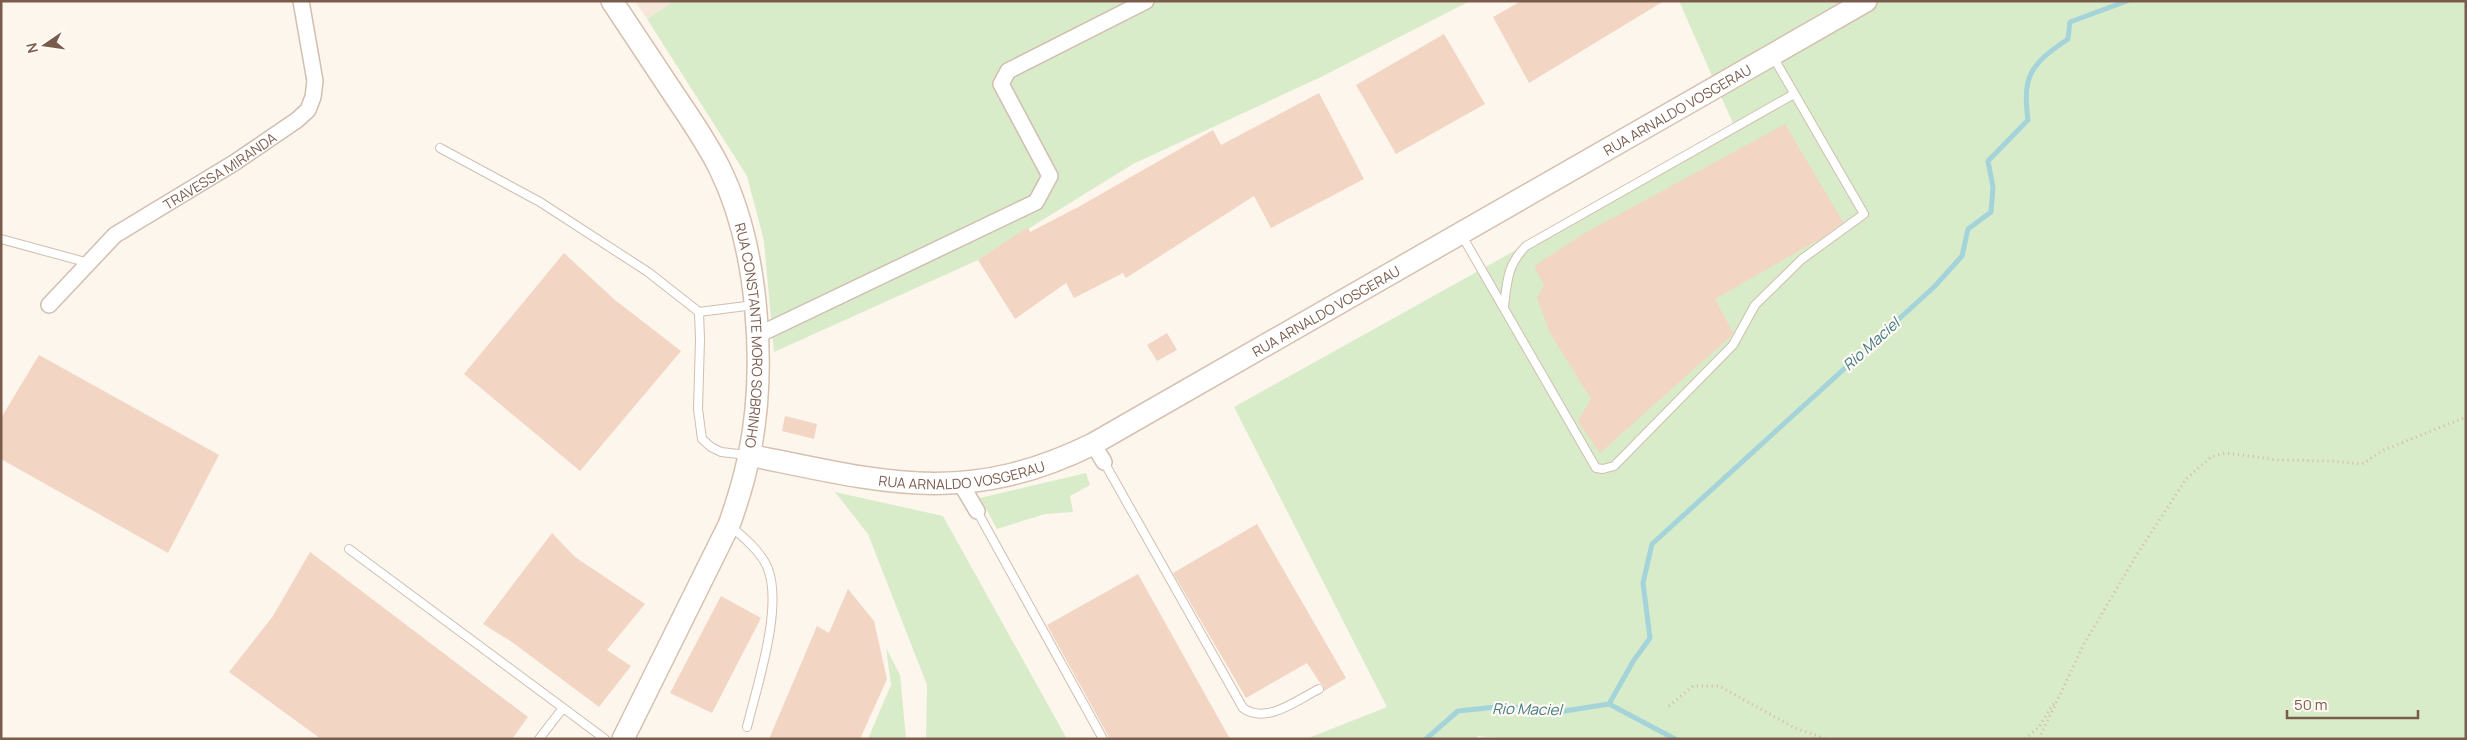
<svg xmlns="http://www.w3.org/2000/svg" width="2467" height="740" viewBox="0 0 2467 740" font-family="Manrope,sans-serif">
<style>
.residential{fill:#f5e8da}
.green{fill:#d8ecc9}
.lines{fill:none;stroke-linecap:round;stroke-linejoin:round}
.stream{stroke:#a5d3da;stroke-width:5}
.building{fill:#f3d5c3}
.lane-casing{stroke:#d1beb0;stroke-width:10}
.street-casing{stroke:#d1beb0;stroke-width:18}
.secondary-casing{stroke:#d6c0b0;stroke-width:24}
.path{stroke:#d9b8a5;stroke-width:3;stroke-dasharray:1 4;stroke-linecap:butt}
.lane{stroke:#fff;stroke-width:8}
.street{stroke:#fff;stroke-width:15}
.secondary{stroke:#fff;stroke-width:21}
.labels{text-anchor:middle;dominant-baseline:central;stroke-width:4.5;stroke-linejoin:round;paint-order:stroke}
.street-label{font-size:14px;fill:#7a5c4d;stroke:#fffaf3}
.water-label{font-size:15px;font-style:italic;fill:#437c86;stroke:#fffaf3}
</style>
<rect width="100%" height="100%" fill="#fdf6ec"/>
<!-- residential -->
<polygon class="residential" points="635,1 674,1 647,19"/>
<!-- green -->
<g class="green">
<polygon points="674,1 1470,1 1321,77 1133,164 978,260 774,352 764,241 747,176 647,19"/>
<polygon points="1679,1 2466,1 2466,739 1513,739 1478,736 1474,739 1306,739 1387,707 1234,407 1735,128"/>
<polygon points="1086,473 1090,485 1070,496 1073,512 1045,514 997,529 980,498"/>
<polygon points="835,492 943,516 1067,739 926,739 927,685 868,534"/>
<polygon points="886,648 900,675 906,739 868,739 891,685"/>
</g>
<g class="lines">
<!-- stream -->
<g class="stream">
<path d="M1609,704L1634,660L1650,638L1643,583L1652,544L1934,287L1962,256L1968,229L1991,212L1993,187L1988,161L2028,120C2022,75 2031,64 2068,39L2070,22L2127,1"/>
<polyline points="1426,739 1458,711 1505,706 1558,712 1609,704 1675,739"/>
</g>
</g>
<!-- building -->
<g class="building">
<polygon points="1521,1 1664,1 1529,83 1493,17"/>
<polygon points="1444,34 1485,104 1396,154 1356,85"/>
<polygon points="1319,93 1364,179 1271,228 1254,196 1126,278 1123,273 1074,298 1066,283 1015,319 978,260 1028,227 1030,232 1080,206 1213,130 1221,145"/>
<polygon points="1785,124 1843,222 1825,236 1715,299 1733,333 1731,336 1600,453 1578,421 1591,399 1550,333 1537,298 1544,285 1534,266 1583,234"/>
<polygon points="564,253 615,300 681,351 580,471 464,374"/>
<polygon points="1167,333 1177,350 1157,361 1147,345"/>
<polygon points="39,355 219,455 168,553 1,459 1,418"/>
<polygon points="785,416 817,424 814,439 782,431"/>
<polygon points="1257,524 1346,678 1324,691 1324,686 1320,683 1307,663 1246,698 1173,573"/>
<polygon points="552,533 575,557 645,604 607,650 631,666 599,707 512,642 483,624"/>
<polygon points="310,552 528,717 512,739 321,739 229,672 273,616"/>
<polygon points="1138,574 1230,739 1110,739 1047,625"/>
<polygon points="848,589 874,621 887,679 860,739 769,739 817,626 829,633"/>
<polygon points="721,596 761,618 712,713 670,693"/>
</g>
<g class="lines">
<defs>
<g id="lane">
<polyline points="440,148 540,202 648,272 699,312 700,340 698,409 702,439 711,447 721,452 747,455"/>
<polyline points="1461,234 1596,468 1603,469 1614,466 1733,345 1755,305 1802,259 1864,214 1772,55"/>
<polyline points="1,239 89,263"/>
<path d="M1504,307C1507,282 1507,265 1526,246L1794,94"/>
<polyline points="699,312 754,305"/>
<path d="M1104,462L1243,708C1266,725 1297,700 1319,689"/>
<polyline points="977,511 1103,739"/>
<path d="M730,526C743,536 763,554 768,569C783,608 757,686 747,727"/>
<polyline points="349,549 605,739"/>
<polyline points="539,739 563,708"/>
</g>
<g id="street">
<path id="s1" d="M49,305L115,235L234,163L297,120L308,110L313,97L315,81L301,1"/>
<polyline points="756,336 1036,202 1050,176 1001,84 1008,71 1146,1"/>
<polyline points="1093,444 1104,462"/>
<polyline points="961,484 977,511"/>
</g>
<g id="secondary">
<path id="s2" d="M612,1C634,34 656,67 677,99C692,121 707,143 719,167C759,247 767,369 749,456C744,480 737,503 729,525L623,739"/>
<path id="s3" d="M749,455C882,482 965,507 1093,444L1866,1"/>
</g>
</defs>
<!-- lane casing -->
<use href="#lane" class="lane-casing"/>
<!-- street casing -->
<use href="#street" class="street-casing"/>
<!-- secondary casing -->
<use href="#secondary" class="secondary-casing"/>
<!-- path -->
<g class="path">
<polyline points="1669,706 1693,686 1719,686 1795,728 1826,739"/>
<polyline points="2025,739 2039,727 2054,703"/>
<polyline points="2039,739 2084,644 2136,556 2186,479 2211,457 2226,453 2278,460 2332,461 2362,464 2384,450 2466,417"/>
</g>
<!-- lane -->
<use href="#lane" class="lane"/>
<!-- street -->
<use href="#street" class="street"/>
<!-- secondary -->
<use href="#secondary" class="secondary"/>
</g>
<g class="labels">
<!-- street labels -->
<g class="street-label">
<text stroke="none"><textPath href="#s3" startOffset="1026">RUA ARNALDO VOSGERAU</textPath></text>
<text stroke="none"><textPath href="#s1" startOffset="219">TRAVESSA MIRANDA</textPath></text>
<text stroke="none"><textPath href="#s3" startOffset="621">RUA ARNALDO VOSGERAU</textPath></text>
<text stroke="none"><textPath href="#s2" startOffset="371">RUA CONSTANTE MORO SOBRINHO</textPath></text>
<text stroke="none"><textPath href="#s3" startOffset="216">RUA ARNALDO VOSGERAU</textPath></text>
</g>
<!-- water labels -->
<g class="water-label">
<text transform="translate(1871 344) rotate(-42)">Rio Maciel</text>
<text transform="translate(1527 709) rotate(1)">Rio Maciel</text>
</g>
</g>
<!-- border -->
<rect width="2467" height="740" fill="none" stroke="#7a5c4d" stroke-width="5"/>
<!-- north arrow -->
<g transform="translate(45 45) rotate(257)" stroke="#fffaf3" stroke-width="4" paint-order="stroke">
<path d="M0-4L9 19L0 12L-9 19Z" fill="#7a5c4d"/>
<text y="-8" font-size="14" font-weight="bold" text-anchor="middle" fill="#7a5c4d">N</text>
</g>
<!-- scale -->
<path d="M2287 710v8h131v-8" fill="none" stroke="#7a5c4d" stroke-width="2.5"/>
<text x="2294" y="710" font-size="15" fill="#7a5c4d" stroke="#fffaf3" stroke-width="4" paint-order="stroke">50 m</text>
</svg>
